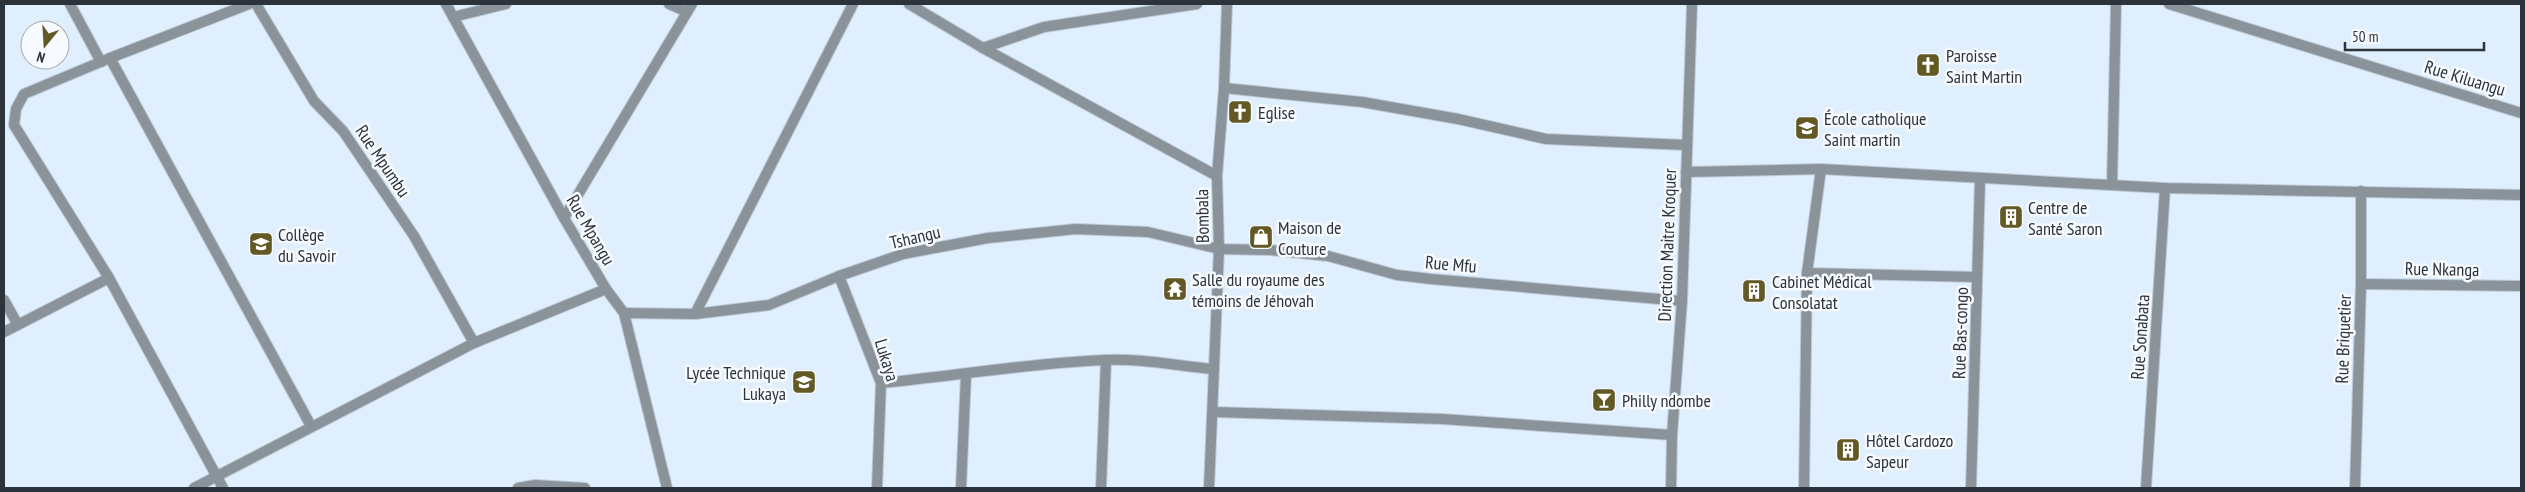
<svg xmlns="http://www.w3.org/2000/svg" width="2525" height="492" viewBox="0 0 2525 492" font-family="'PT Sans Narrow',sans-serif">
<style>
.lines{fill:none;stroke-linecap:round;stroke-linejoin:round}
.street-casing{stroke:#bcc9d6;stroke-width:12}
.street{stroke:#8b939a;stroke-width:10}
.labels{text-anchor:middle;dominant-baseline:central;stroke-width:5;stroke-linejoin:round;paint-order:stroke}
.poi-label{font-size:18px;fill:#2c333a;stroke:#f7fafe;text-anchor:start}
.street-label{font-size:18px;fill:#2c333a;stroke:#f7fafe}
</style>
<rect width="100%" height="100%" fill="#e0effd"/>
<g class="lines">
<defs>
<g id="street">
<polyline points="70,4 101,62"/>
<polyline points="256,4 314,101 343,131 414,236 474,343"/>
<polyline points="446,4 564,218 606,289 624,313 667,488"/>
<polyline points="669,4 687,12"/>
<polyline points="909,4 983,48 1217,176"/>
<polyline points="2169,4 2521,113"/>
<polyline points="453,17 506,4"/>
<polyline points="983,48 1044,27 1197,4"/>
<polyline points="110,58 311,426"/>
<polyline points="1224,88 1362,102 1458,119 1546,139 1686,145"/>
<polyline points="1686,172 1821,169 2165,188 2521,195"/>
<polyline points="2112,185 2116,4"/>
<polyline points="564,218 692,4"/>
<polyline points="1807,273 1977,277"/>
<polyline points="839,276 881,383 877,488"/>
<polyline points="2361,284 2521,286"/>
<polyline points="4,300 18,325"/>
<polyline points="624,313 695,314 769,305 839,276 903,254 988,238 1076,229 1148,232 1219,249 1270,250 1328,256 1397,275 1431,279 1682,301"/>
<polyline points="695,314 853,4"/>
<polyline points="4,332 109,278"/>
<path d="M881,383C955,376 1029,363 1104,360C1140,358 1178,366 1214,369"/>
<polyline points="1213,412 1442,419 1672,435"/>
<polyline points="194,488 474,343 606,289"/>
<polyline points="223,488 109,278 14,125 16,109 24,94 110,58 249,4"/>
<polyline points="518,488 535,485 585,488"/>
<polyline points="961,488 966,375"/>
<polyline points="1101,488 1106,360"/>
<polyline points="1209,488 1219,249 1217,176 1224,88 1227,4"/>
<polyline points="1671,488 1672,435 1682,301 1692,4"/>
<polyline points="1804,488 1807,273 1821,169"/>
<polyline points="1971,488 1980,180"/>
<polyline points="2146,488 2165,188"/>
<polyline points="2355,488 2361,284 2361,191"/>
</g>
</defs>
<!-- street casing -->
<use href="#street" class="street-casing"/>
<!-- street -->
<use href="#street" class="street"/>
</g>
<!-- icons -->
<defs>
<symbol id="church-square" viewBox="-11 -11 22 22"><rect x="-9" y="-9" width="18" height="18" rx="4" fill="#625925" stroke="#f7fafe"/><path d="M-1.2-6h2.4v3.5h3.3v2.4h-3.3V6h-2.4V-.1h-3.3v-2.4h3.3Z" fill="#fff"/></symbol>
<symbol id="school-square" viewBox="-11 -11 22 22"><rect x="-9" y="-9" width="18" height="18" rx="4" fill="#625925" stroke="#f7fafe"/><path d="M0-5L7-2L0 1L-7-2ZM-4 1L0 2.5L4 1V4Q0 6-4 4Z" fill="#fff"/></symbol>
<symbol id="building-square" viewBox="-11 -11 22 22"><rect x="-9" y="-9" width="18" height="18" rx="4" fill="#625925" stroke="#f7fafe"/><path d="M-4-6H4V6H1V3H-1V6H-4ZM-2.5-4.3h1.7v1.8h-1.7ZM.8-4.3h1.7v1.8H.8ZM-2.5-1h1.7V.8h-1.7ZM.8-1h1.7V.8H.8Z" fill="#fff"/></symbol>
<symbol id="shop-square" viewBox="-11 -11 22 22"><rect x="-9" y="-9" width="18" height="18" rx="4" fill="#625925" stroke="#f7fafe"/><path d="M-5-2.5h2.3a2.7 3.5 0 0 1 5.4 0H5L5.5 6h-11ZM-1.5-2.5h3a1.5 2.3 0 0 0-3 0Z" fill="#fff"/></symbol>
<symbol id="university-square" viewBox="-11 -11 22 22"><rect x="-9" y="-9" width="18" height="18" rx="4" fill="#625925" stroke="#f7fafe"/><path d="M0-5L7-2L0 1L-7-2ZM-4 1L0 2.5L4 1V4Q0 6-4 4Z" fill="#fff"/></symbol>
<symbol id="temple-square" viewBox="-11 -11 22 22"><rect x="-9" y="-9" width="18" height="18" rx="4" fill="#625925" stroke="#f7fafe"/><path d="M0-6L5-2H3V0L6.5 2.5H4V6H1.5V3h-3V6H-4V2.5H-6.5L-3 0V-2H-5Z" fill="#fff"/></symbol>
<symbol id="bar-square" viewBox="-11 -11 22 22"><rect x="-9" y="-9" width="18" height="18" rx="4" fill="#625925" stroke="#f7fafe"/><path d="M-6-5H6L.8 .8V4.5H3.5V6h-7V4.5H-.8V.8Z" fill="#fff"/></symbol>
</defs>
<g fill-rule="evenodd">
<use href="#church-square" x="1914" y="51" width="28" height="28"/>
<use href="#church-square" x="1226" y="98" width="28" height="28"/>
<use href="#school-square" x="1793" y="114" width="28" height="28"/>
<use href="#building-square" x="1997" y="203" width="28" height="28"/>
<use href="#shop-square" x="1247" y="223" width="28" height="28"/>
<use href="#university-square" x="247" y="230" width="28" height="28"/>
<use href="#temple-square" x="1161" y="275" width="28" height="28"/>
<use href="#building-square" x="1740" y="277" width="28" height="28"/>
<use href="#school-square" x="790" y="368" width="28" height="28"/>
<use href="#bar-square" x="1590" y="386" width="28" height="28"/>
<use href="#building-square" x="1834" y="436" width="28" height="28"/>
</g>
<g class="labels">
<!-- poi labels -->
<g class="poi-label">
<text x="1946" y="55">Paroisse<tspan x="1946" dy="21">Saint Martin</tspan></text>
<text x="1258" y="112">Eglise</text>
<text x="1824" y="118">École catholique<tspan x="1824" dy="21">Saint martin</tspan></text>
<text x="2028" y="207">Centre de<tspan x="2028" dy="21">Santé Saron</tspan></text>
<text x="1278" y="227">Maison de<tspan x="1278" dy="21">Couture</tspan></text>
<text x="278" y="234">Collège<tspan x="278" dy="21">du Savoir</tspan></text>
<text x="1192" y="279">Salle du royaume des<tspan x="1192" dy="21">témoins de Jéhovah</tspan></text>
<text x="1772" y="281">Cabinet Médical<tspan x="1772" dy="21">Consolatat</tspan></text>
<text x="786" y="372" text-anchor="end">Lycée Technique<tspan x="786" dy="21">Lukaya</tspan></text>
<text x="1622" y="400">Philly ndombe</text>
<text x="1866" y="440">Hôtel Cardozo<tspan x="1866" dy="21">Sapeur</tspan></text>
</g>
<!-- street labels -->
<g class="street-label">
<text transform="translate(2465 78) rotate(17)">Rue Kiluangu</text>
<text transform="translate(383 161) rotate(56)">Rue Mpumbu</text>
<text transform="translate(1202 216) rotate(-91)">Bombala</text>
<text transform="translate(591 230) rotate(60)">Rue Mpangu</text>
<text transform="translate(915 237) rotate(-13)">Tshangu</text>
<text transform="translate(1667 245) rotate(-88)">Direction Maitre Kroquer</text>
<text transform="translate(1451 264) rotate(5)">Rue Mfu</text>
<text transform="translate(2442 269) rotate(1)">Rue Nkanga</text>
<text transform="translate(1960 333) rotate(-88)">Rue Bas-congo</text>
<text transform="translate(2140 337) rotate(-86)">Rue Sonabata</text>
<text transform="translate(2343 339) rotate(-88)">Rue Briquetier</text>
<text transform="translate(887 360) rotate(73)">Lukaya</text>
</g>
</g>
<!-- border -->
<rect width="2525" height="492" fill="none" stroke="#2c333a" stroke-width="10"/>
<!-- north arrow -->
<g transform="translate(45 45) rotate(198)"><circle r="24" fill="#f7fafe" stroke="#a6aab0"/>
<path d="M0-4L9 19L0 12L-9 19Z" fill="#625925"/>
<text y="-8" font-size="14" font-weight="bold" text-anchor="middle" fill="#2c333a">N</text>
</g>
<!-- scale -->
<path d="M2345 42v8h139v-8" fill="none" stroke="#2c333a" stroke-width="2.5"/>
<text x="2352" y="42" font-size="15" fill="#2c333a" stroke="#f7fafe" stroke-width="4" paint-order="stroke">50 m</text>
</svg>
